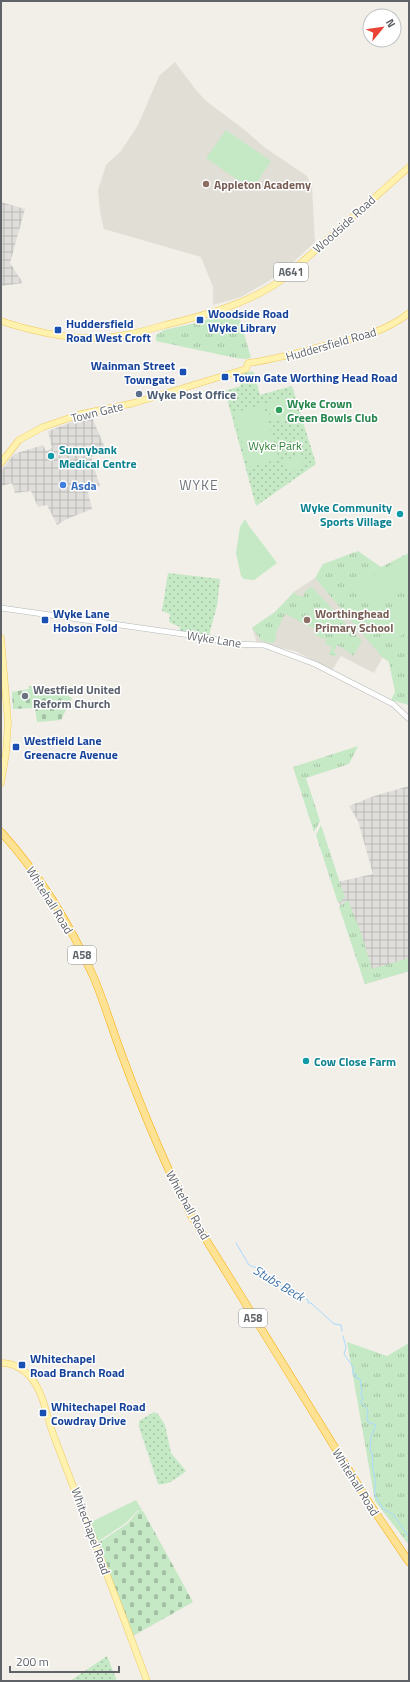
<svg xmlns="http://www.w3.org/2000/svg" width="410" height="1682" viewBox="0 0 410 1682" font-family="'Titillium Web',sans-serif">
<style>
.industrial{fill:url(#industrial-grid)}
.education{fill:#e1ded6}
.grass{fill:url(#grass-tufts)}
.cemetery{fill:url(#cemetery-stones)}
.park{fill:url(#park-dots)}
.garden{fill:#c5e8c5}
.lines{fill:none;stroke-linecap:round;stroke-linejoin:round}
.stream{stroke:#aadaff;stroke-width:1}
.minor-casing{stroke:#b5b8bc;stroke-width:6}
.major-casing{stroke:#f2c960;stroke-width:7}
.highway-casing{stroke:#f9ab00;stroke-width:8}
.minor{stroke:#fff;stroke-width:5}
.major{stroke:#fff2af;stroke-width:6}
.highway{stroke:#fde293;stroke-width:7}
.education-dot{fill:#8d6e63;stroke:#fff;stroke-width:1.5}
.transit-dot{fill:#1a4fb4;stroke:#fff;stroke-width:1.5}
.service-dot{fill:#5c6f8a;stroke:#fff;stroke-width:1.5}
.leisure-dot{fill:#2e9e5b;stroke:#fff;stroke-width:1.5}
.culture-dot{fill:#0f9aa8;stroke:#fff;stroke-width:1.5}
.shop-dot{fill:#3f7fe0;stroke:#fff;stroke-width:1.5}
.worship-dot{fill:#6b7280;stroke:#fff;stroke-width:1.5}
.labels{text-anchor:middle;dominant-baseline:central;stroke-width:3;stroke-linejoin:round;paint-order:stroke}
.shield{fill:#fff;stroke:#8f9295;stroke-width:1}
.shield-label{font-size:11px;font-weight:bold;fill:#5f6368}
.education-label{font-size:12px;font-weight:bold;fill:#785e54;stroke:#fff;text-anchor:start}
.street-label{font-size:12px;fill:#5f6368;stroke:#fff}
.transit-label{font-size:12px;font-weight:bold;fill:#164399;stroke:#fff;text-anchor:start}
.service-label{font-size:12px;font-weight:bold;fill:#4e5e75;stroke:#fff;text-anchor:start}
.leisure-label{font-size:12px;font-weight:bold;fill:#27864d;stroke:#fff;text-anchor:start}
.park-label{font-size:12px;fill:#348238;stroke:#fff}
.culture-label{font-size:12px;font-weight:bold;fill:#0d838f;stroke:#fff;text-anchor:start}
.shop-label{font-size:12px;font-weight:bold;fill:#366cbe;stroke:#fff;text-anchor:start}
.worship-label{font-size:12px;font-weight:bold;fill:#5b616d;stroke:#fff;text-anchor:start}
.water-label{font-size:13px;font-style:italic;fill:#4174aa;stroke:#fff}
.quarter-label{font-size:14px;letter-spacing:1px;fill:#70757a;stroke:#fff}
</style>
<defs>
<pattern id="industrial-grid" width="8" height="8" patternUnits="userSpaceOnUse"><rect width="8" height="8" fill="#e0deda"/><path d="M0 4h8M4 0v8" fill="none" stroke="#b9b8b5"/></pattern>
<pattern id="grass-tufts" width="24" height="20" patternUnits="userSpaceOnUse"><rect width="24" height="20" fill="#c5e8c5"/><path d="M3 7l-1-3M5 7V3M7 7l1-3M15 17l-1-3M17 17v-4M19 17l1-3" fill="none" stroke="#a3c0a4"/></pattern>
<pattern id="cemetery-stones" width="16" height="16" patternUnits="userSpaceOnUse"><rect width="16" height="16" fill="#c5e8c5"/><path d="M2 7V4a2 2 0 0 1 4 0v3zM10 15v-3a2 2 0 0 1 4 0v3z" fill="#a3c0a4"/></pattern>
<pattern id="park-dots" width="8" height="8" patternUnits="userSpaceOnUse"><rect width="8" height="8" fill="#c5e8c5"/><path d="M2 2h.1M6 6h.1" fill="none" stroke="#a3c0a4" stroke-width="1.8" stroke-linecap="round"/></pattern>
</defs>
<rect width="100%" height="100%" fill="#f1efe8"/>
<!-- industrial -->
<g class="industrial">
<polygon points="1,202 25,209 10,263 23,283 1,286"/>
<polygon points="91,415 106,450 91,457 100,486 88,492 92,509 67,519 57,525 47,505 38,507 31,491 15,493 12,483 1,486 1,471 14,454 43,445 46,451 52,448 48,431"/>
<polygon points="409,786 409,971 365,984 333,883 373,874 358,821 349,806 374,796"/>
</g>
<!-- education -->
<g class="education">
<polygon points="175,62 196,90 206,101 246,131 264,147 307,176 312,186 315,242 287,268 267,282 241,297 213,305 213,287 201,257 104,229 100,212 98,190 106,165 121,151 138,125 159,76"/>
<polygon points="315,578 383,657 374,673 341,656 332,670 295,651 257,643 252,628 275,612 295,591"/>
</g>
<!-- grass -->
<g class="grass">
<polygon points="237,309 251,358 244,359 236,358 156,341 156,335 164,330 196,323"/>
<polygon points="358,551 381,567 409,553 409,705 391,700 395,692 389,662 382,657 315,578 323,564"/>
<polygon points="312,587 362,641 353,656 343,648 337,645 334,652 337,654 336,657 329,654 332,647 325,644 327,639 324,638 323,639 314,634 315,629 285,614 275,635 277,637 273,643 262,641 252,628 275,612 295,591 295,594 303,597 306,590"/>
<polygon points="358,746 349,764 306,778 320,821 314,832 293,767"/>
<polygon points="321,825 345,898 338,903 316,835"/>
<polygon points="348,900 362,936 372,969 409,958 409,971 365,984 339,907"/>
<polygon points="347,1342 387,1356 409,1343 409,1545 375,1501"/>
</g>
<!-- cemetery -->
<g class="cemetery">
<path d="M29,686C44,686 59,690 72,698L61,720L37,722L35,708L13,709L12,692L29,689Z"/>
<polygon points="139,1510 143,1511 193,1602 133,1636 98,1543 127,1524"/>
</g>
<!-- park -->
<g class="park">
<polygon points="253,371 260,395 292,386 316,464 256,506 225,391 241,386 237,375"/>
<polygon points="168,573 220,579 217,606 209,635 180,631 180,627 169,622 170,614 162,611"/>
<path d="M154,1412L158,1414L165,1425L171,1453L186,1471C179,1477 167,1486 158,1484L139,1427V1421Z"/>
<polygon points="107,1656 117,1681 70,1681"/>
</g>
<!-- garden -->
<g class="garden">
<polygon points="226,130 271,161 252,190 206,158"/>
<polygon points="286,397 292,417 272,422 267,403"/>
<polygon points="263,404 279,459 249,467 233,413"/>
<polygon points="301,455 304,468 288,472 284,460"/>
<polygon points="245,519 249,526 277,563 254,580 244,579 241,576 236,553 240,527"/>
<polygon points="398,561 409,579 409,584 373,605 360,583"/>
<polygon points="409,600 409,631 394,640 380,617"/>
<polygon points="136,1500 142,1510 138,1510 126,1523 97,1542 89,1523"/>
</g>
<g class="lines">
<!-- stream -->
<g class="stream">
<polyline points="236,1243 249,1265 262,1270 265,1274 265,1277 269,1277 282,1287 290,1287 308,1300 308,1303 311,1303 334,1324 341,1325 342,1331"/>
<path d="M343,1336L346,1347L344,1354L353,1367V1374H356V1378L360,1379L362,1392L360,1394L363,1396L361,1403L368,1410L367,1417L368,1422L376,1425L371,1437L370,1449L371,1453L373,1454L372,1457L373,1459C371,1467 375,1474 375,1482L376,1483L374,1493L383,1509L393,1514L409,1537"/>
</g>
<defs>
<polyline id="minor" points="1,608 211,638 228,644 264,645 315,664 393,704 409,719"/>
<g id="major">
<path d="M1,321C27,330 63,338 90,338C115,339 141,332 165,325C206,315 248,304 283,279L409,167"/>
<path d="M1,463L19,440L43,427L81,414L134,403L246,369L248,363C274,360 298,353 323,346C354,339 384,333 409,313"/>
<polyline points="1,638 8,722 6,753 1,783"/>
<path d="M1,1363C14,1363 24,1369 32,1379C45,1396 47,1420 55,1439C86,1519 117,1600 147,1681"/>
</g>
<path id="highway" d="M1,832C39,874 71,926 94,978C105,1004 113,1032 123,1058C143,1112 165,1166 192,1217L373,1509L409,1562"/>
</defs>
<!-- minor casing -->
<use href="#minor" class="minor-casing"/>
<!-- major casing -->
<use href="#major" class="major-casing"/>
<!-- highway casing -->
<use href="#highway" class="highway-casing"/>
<!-- minor -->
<use href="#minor" class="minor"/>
<!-- major -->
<use href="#major" class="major"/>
<!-- highway -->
<use href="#highway" class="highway"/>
</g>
<!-- markers -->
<g class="education-dot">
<circle cx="206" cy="184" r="4"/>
<circle cx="307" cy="620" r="4"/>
</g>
<g class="transit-dot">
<rect x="196" y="316" width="8" height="8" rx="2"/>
<rect x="54" y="326" width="8" height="8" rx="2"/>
<rect x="179" y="368" width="8" height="8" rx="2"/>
<rect x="221" y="373" width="8" height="8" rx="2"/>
<rect x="41" y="616" width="8" height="8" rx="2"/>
<rect x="12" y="743" width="8" height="8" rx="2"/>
<rect x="18" y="1361" width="8" height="8" rx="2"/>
<rect x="39" y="1409" width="8" height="8" rx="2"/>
</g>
<circle class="service-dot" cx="139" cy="394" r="4"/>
<circle class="leisure-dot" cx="279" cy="410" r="4"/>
<g class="culture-dot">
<circle cx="51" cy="456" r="4"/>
<circle cx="400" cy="514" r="4"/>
<circle cx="306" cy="1061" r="4"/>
</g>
<circle class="shop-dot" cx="63" cy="485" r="4"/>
<circle class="worship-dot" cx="25" cy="696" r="4"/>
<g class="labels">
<!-- shield labels -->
<g class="shield">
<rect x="274" y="263" width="34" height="18" rx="3"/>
<rect x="68" y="946" width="28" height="18" rx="3"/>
<rect x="239" y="1309" width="28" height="18" rx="3"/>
</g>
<g class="shield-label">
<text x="291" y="272">A641</text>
<text x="82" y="955">A58</text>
<text x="253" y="1318">A58</text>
</g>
<!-- education labels -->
<g class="education-label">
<text x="214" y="184">Appleton Academy</text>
<text x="315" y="613">Worthinghead<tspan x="315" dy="14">Primary School</tspan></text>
</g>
<!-- street labels -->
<g class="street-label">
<text transform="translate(344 224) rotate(-42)">Woodside Road</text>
<text transform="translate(331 344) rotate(-16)">Huddersfield Road</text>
<text transform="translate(97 412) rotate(-14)">Town Gate</text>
<text transform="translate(214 639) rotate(9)">Wyke Lane</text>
<text transform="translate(50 900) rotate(58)">Whitehall Road</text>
<text transform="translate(188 1205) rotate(61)">Whitehall Road</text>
<text transform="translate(356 1482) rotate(58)">Whitehall Road</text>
<text transform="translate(91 1531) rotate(70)">Whitechapel Road</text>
</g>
<!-- transit labels -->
<g class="transit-label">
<text x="208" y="313">Woodside Road<tspan x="208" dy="14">Wyke Library</tspan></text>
<text x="66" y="323">Huddersfield<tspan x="66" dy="14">Road West Croft</tspan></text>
<text x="175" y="365" text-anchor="end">Wainman Street<tspan x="175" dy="14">Towngate</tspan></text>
<text x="233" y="377">Town Gate Worthing Head Road</text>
<text x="53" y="613">Wyke Lane<tspan x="53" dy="14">Hobson Fold</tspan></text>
<text x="24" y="740">Westfield Lane<tspan x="24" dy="14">Greenacre Avenue</tspan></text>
<text x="30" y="1358">Whitechapel<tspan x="30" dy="14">Road Branch Road</tspan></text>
<text x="51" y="1406">Whitechapel Road<tspan x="51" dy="14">Cowdray Drive</tspan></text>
</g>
<!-- service labels -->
<g class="service-label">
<text x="147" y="394">Wyke Post Office</text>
</g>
<!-- leisure labels -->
<g class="leisure-label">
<text x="287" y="403">Wyke Crown<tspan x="287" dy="14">Green Bowls Club</tspan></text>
</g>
<!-- park labels -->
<g class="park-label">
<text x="275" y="445">Wyke Park</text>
</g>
<!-- culture labels -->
<g class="culture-label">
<text x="59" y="449">Sunnybank<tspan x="59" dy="14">Medical Centre</tspan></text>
<text x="392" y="507" text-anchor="end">Wyke Community<tspan x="392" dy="14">Sports Village</tspan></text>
<text x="314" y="1061">Cow Close Farm</text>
</g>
<!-- shop labels -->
<g class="shop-label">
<text x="71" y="485">Asda</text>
</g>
<!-- worship labels -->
<g class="worship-label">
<text x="33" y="689">Westfield United<tspan x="33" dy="14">Reform Church</tspan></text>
</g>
<!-- water labels -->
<g class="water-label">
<text transform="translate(279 1283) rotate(31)">Stubs Beck</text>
</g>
<!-- quarter labels -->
<g class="quarter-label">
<text x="199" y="484">WYKE</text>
</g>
</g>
<!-- border -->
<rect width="410" height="1682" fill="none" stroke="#5f6368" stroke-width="4"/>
<!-- north arrow -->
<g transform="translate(382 28) rotate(61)"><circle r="19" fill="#ffffff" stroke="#bfc1c3"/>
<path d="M0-3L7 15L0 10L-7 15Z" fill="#ea4335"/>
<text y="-6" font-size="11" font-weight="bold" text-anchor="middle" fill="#5f6368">N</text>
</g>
<!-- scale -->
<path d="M10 1666v6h109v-6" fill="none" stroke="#5f6368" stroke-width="2"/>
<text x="16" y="1666" font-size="12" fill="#5f6368" stroke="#ffffff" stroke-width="3" paint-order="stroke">200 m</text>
</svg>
